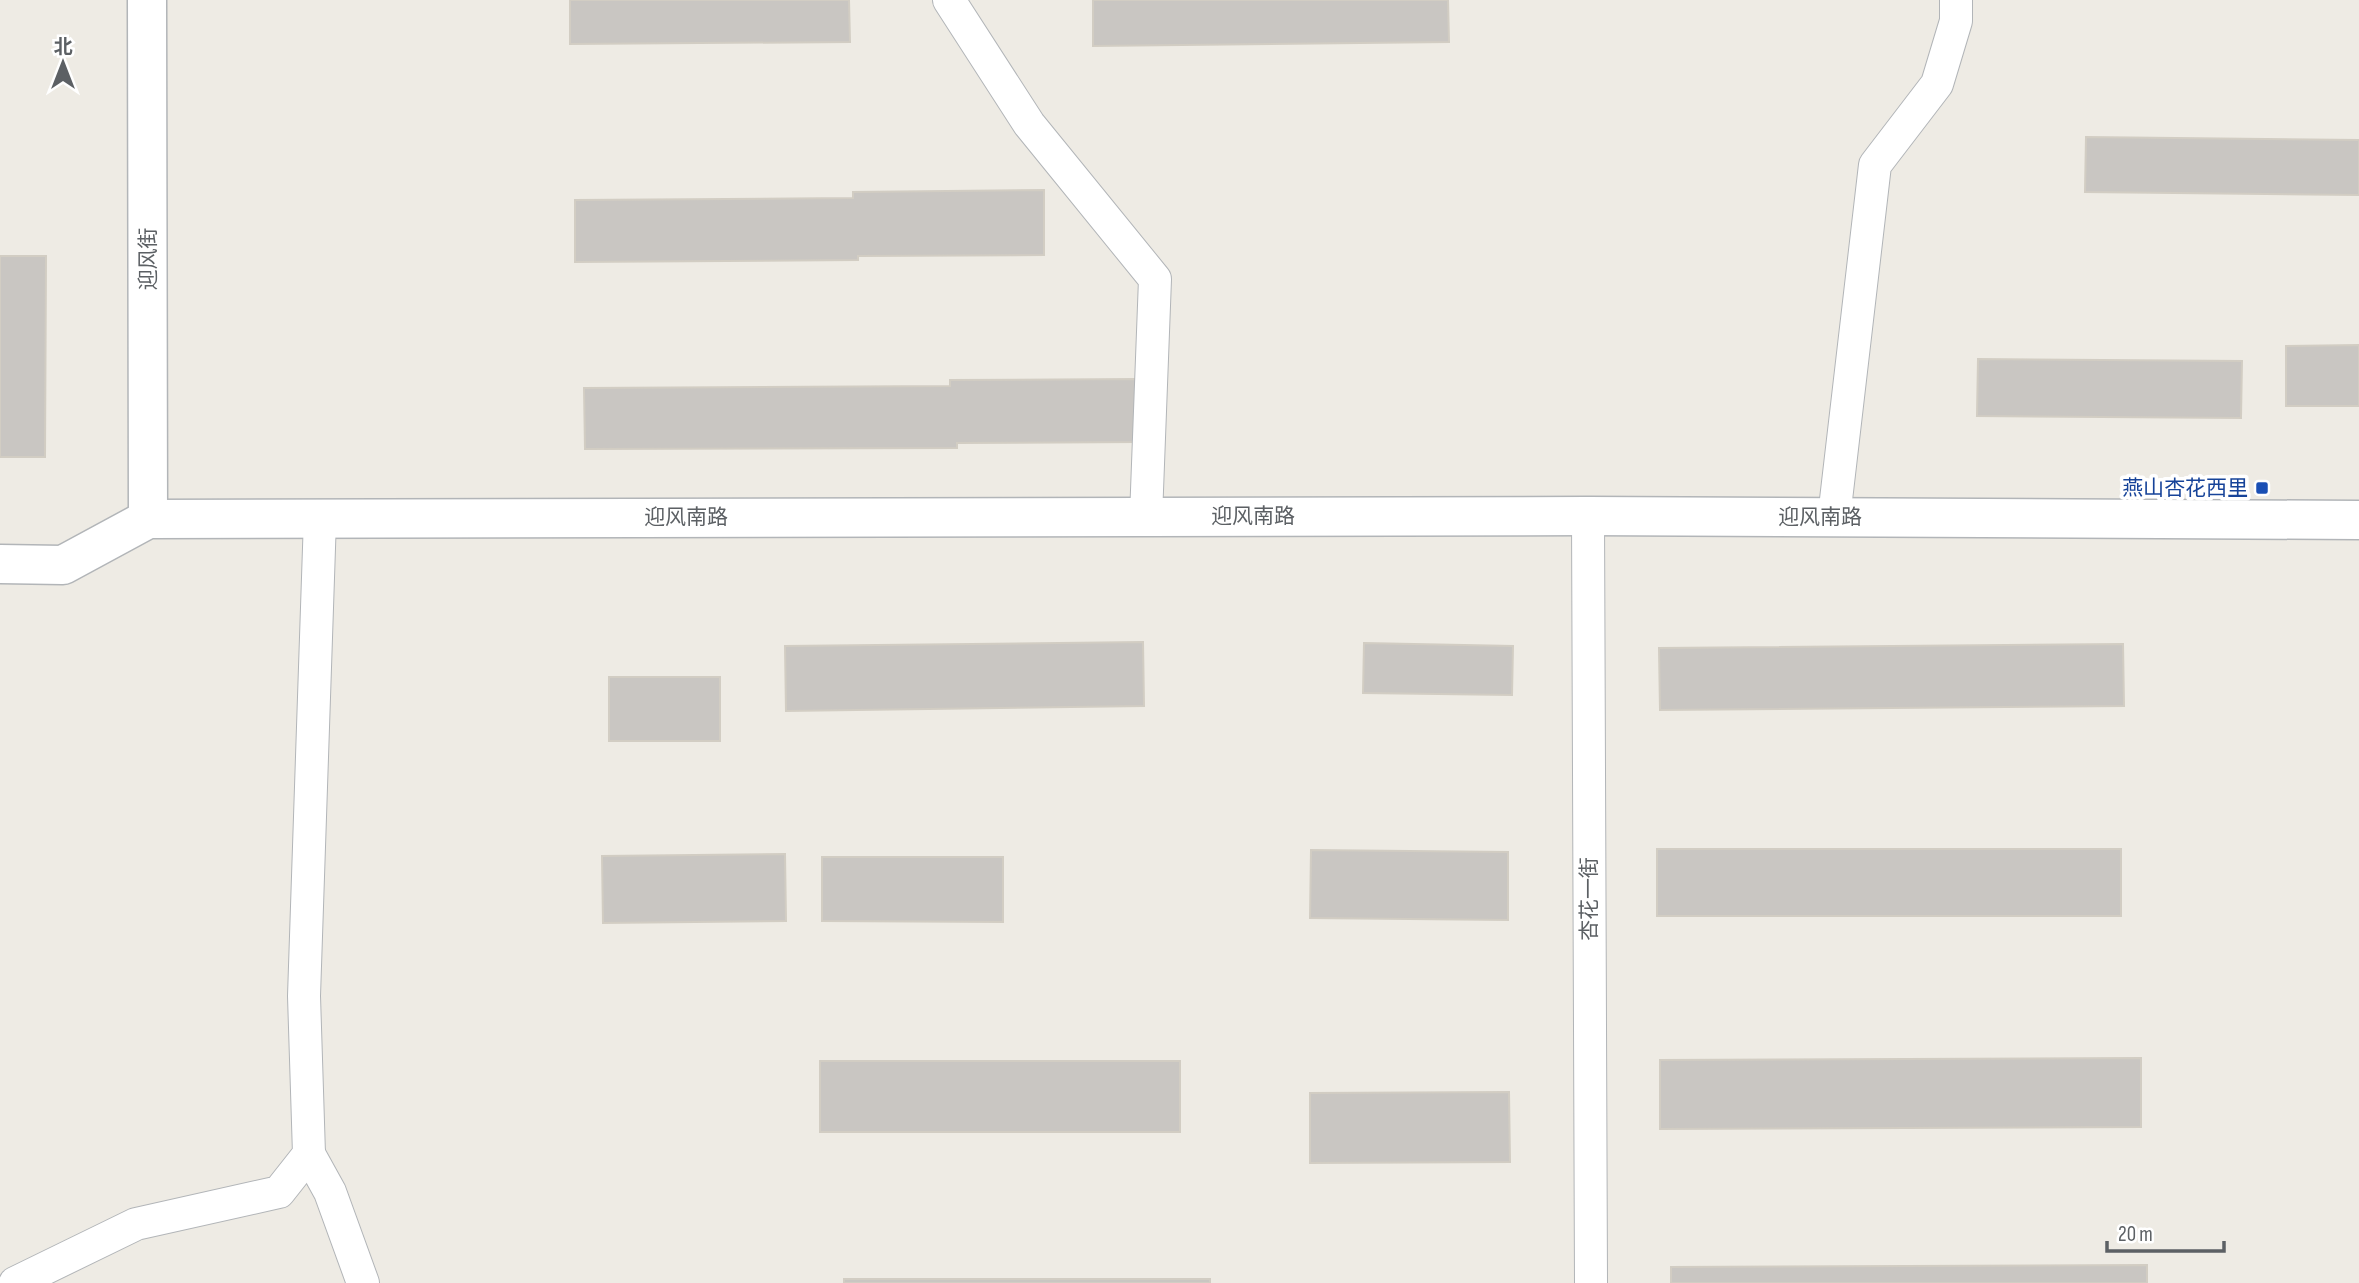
<svg xmlns="http://www.w3.org/2000/svg" width="2359" height="1283" viewBox="0 0 2359 1283" font-family="'Sofia Sans Condensed','Noto Sans SC',sans-serif">
<style>
.building{fill:#c9c6c2;stroke:#d2cdc3;stroke-width:2}
.lines{fill:none;stroke-linecap:round;stroke-linejoin:round}
.minor-casing{stroke:#b2b5b8;stroke-width:34}
.tertiary-casing{stroke:#b2b5b8;stroke-width:41}
.minor{stroke:#fff;stroke-width:32}
.tertiary{stroke:#fff;stroke-width:38}
.transit-dot{fill:#1a4fb4;stroke:#fff;stroke-width:2.5}
.labels{text-anchor:middle;dominant-baseline:central;stroke-width:7;stroke-linejoin:round;paint-order:stroke}
.street-label{font-size:21px;fill:#5c6064;stroke:#fff}
.transit-label{font-size:21px;fill:#164399;stroke:#fff;text-anchor:end}
</style>
<rect width="100%" height="100%" fill="#eeebe4"/>
<!-- building -->
<g class="building">
<polygon points="570,0 849,0 850,42 570,44"/>
<polygon points="1093,0 1448,0 1449,42 1093,46"/>
<polygon points="2086,137 2359,140 2359,195 2085,192"/>
<polygon points="1044,190 1044,255 858,256 858,260 575,262 575,200 853,198 853,192"/>
<polygon points="0,256 46,256 45,457 0,457"/>
<polygon points="2359,345 2359,406 2286,406 2286,346"/>
<polygon points="1978,359 2242,361 2241,418 1977,416"/>
<polygon points="1138,379 1138,442 957,443 957,448 585,449 584,388 950,386 950,380"/>
<polygon points="1143,642 1144,706 786,711 785,646"/>
<polygon points="1364,643 1513,646 1512,695 1363,693"/>
<polygon points="2123,644 2124,706 1660,710 1659,648"/>
<rect x="609" y="677" width="111" height="64"/>
<rect x="1657" y="849" width="464" height="67"/>
<polygon points="1311,850 1508,852 1508,920 1310,918"/>
<polygon points="785,854 786,921 603,923 602,856"/>
<polygon points="822,857 1003,857 1003,922 822,921"/>
<polygon points="2141,1058 2141,1127 1660,1129 1660,1060"/>
<rect x="820" y="1061" width="360" height="71"/>
<polygon points="1509,1092 1510,1162 1310,1163 1310,1093"/>
<polygon points="2147,1265 2147,1283 1671,1283 1671,1267"/>
<rect x="844" y="1279" width="366" height="4"/>
</g>
<g class="lines">
<defs>
<g id="minor">
<polyline points="949,0 1029,124 1155,279 1146,517"/>
<polyline points="1588,516 1591,1283"/>
<polyline points="1834,517 1875,165 1937,84 1956,21 1956,0"/>
<polyline points="309,1154 330,1192 363,1283"/>
<polyline points="15,1283 136,1224 279,1192 309,1154 304,996 320,518"/>
</g>
<g id="tertiary">
<polyline points="147,0 148,519"/>
<polyline points="0,564 63,565 148,519 1588,516 2359,520"/>
</g>
</defs>
<!-- minor casing -->
<use href="#minor" class="minor-casing"/>
<!-- tertiary casing -->
<use href="#tertiary" class="tertiary-casing"/>
<!-- minor -->
<use href="#minor" class="minor"/>
<!-- tertiary -->
<use href="#tertiary" class="tertiary"/>
</g>
<!-- markers -->
<rect class="transit-dot" x="2255" y="481" width="14" height="14" rx="3.5"/>
<g class="labels">
<!-- street labels -->
<g class="street-label">
<text transform="translate(148 259) rotate(-90)">迎风街</text>
<text x="1253" y="516">迎风南路</text>
<text x="686" y="517">迎风南路</text>
<text x="1820" y="517">迎风南路</text>
<text transform="translate(1589 899) rotate(-90)">杏花一街</text>
</g>
<!-- transit labels -->
<g class="transit-label">
<text x="2248" y="488">燕山杏花西里</text>
</g>
</g>
<!-- north arrow -->
<g transform="translate(63 63)" stroke="#ffffff" stroke-width="5" paint-order="stroke">
<path d="M0-5L12 26L0 18L-12 26Z" fill="#5c6064"/>
<text y="-10" font-size="19" font-weight="bold" text-anchor="middle" fill="#5c6064">北</text>
</g>
<!-- scale -->
<path d="M2107 1241v10h117v-10" fill="none" stroke="#5c6064" stroke-width="3.5"/>
<text x="2118" y="1241" font-size="21" fill="#5c6064" stroke="#ffffff" stroke-width="5" paint-order="stroke">20 m</text>
</svg>
